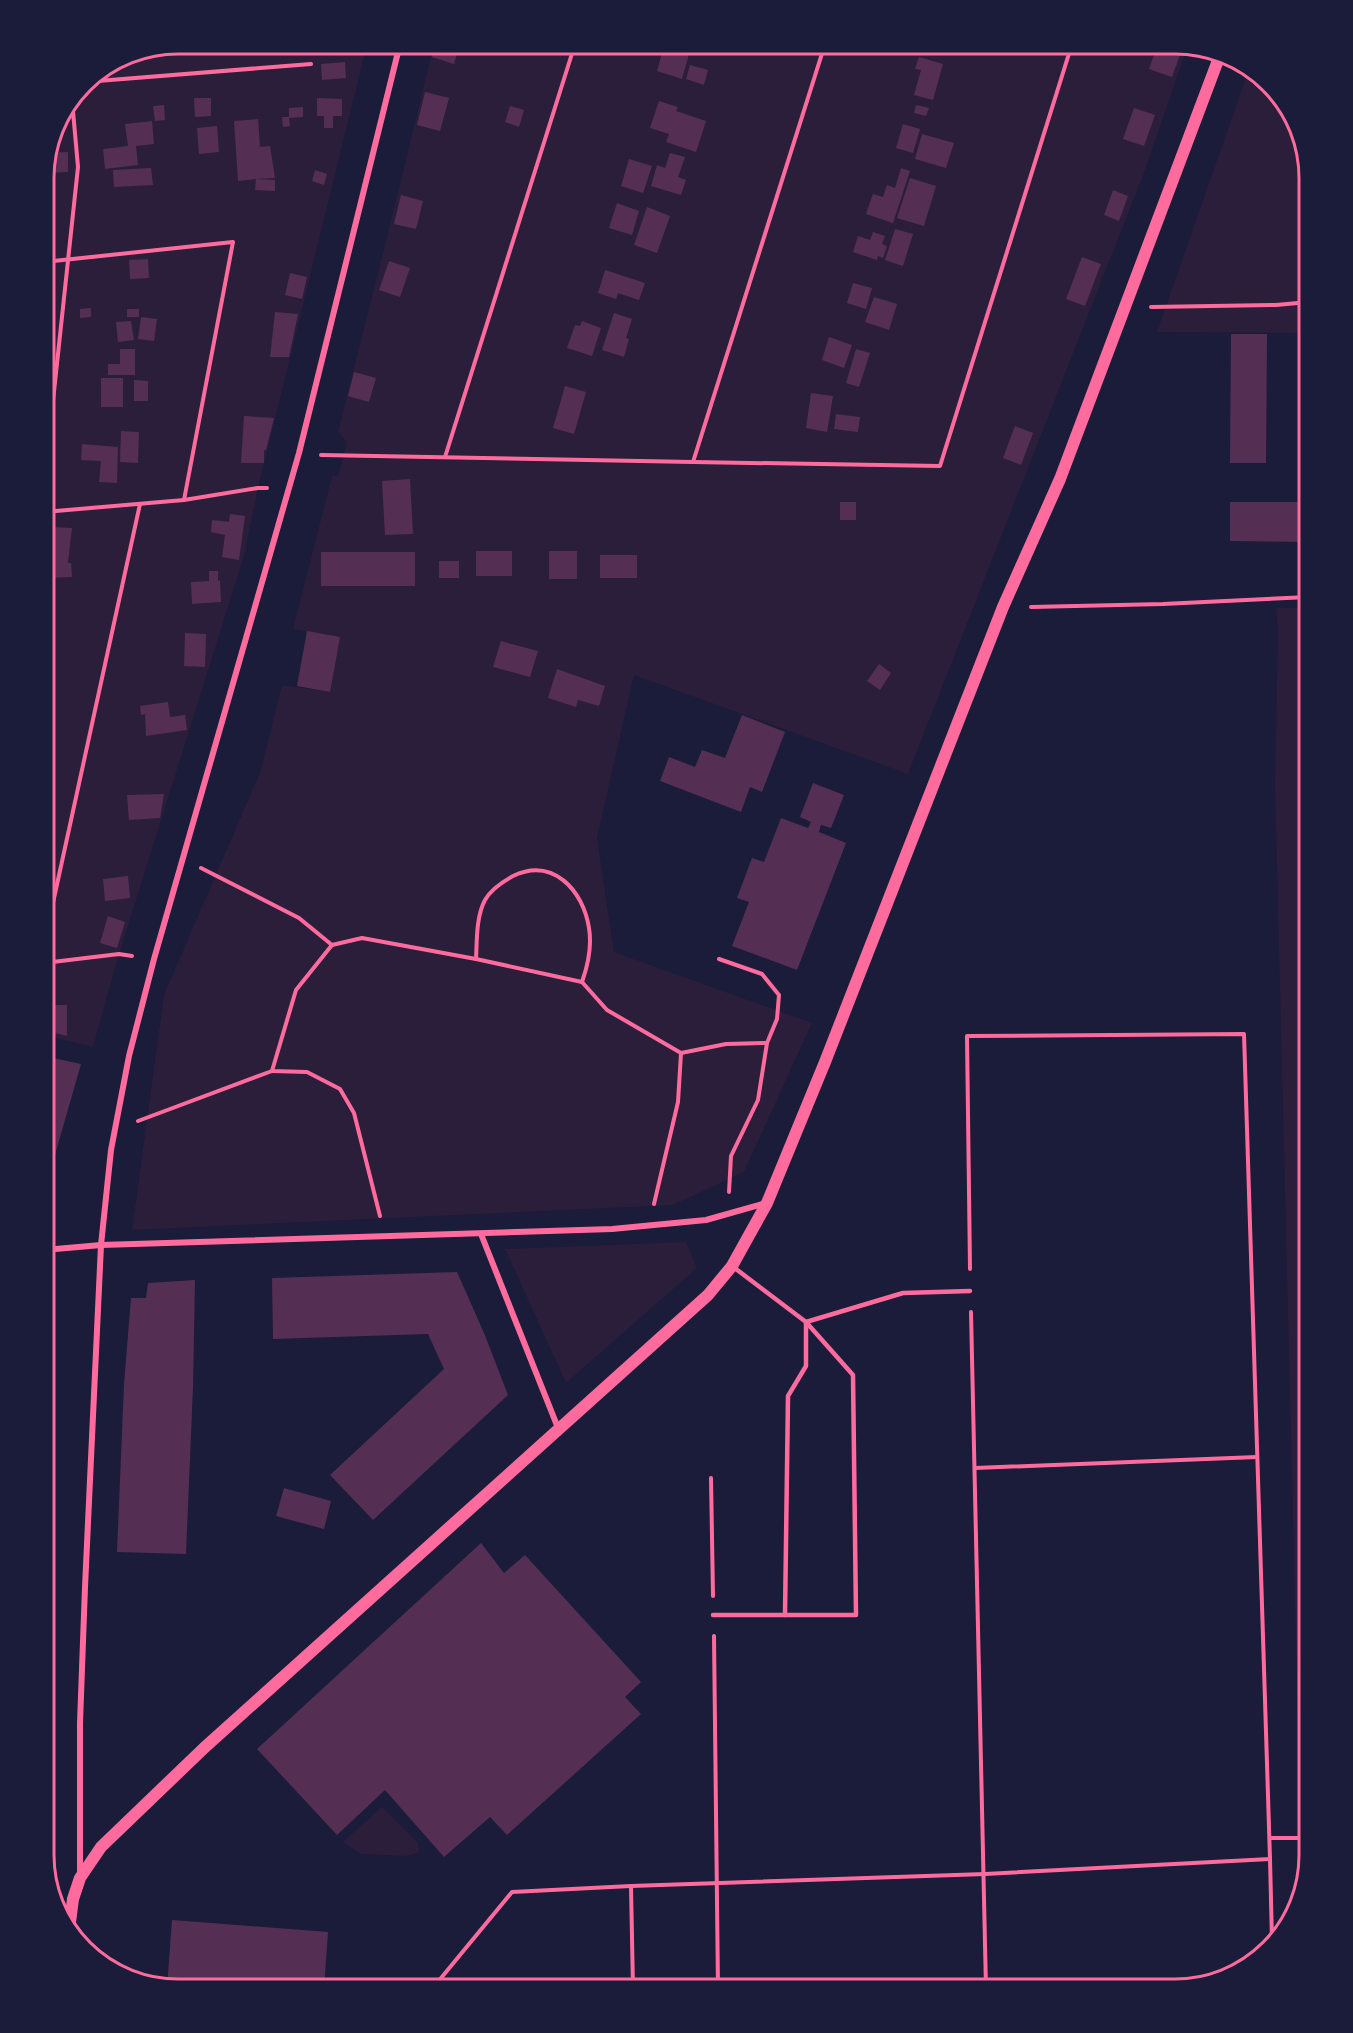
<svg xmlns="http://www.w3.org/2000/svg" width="1353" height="2033" viewBox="0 0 1353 2033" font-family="'Alegreya Sans',sans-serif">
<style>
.green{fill:#2a1e3b}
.building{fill:#542f53}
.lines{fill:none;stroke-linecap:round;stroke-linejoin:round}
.path{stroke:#ff6b9d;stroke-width:4}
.service{stroke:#ff6b9d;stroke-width:4.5}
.minor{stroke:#ff6b9d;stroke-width:6}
.secondary{stroke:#ff6b9d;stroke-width:12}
.rim{fill:none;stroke:#ff6b9d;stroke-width:3}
</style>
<rect width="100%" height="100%" fill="#1b1b3a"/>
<!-- green -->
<g class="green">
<polygon points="179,44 367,44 258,488 244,556 119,954 93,1047 44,1035 44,170 54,127 83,83 127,54"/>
<polygon points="434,44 1183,44 1188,45 1145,170 908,774 634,675 597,838 614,952 812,1023 744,1172 673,1205 132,1230 164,995 261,770 282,685 330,692 339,637 293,629 332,476 338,476 347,442 338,432 399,189"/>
<polygon points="1249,69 1292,111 1309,178 1309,333 1157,332"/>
<polygon points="1276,608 1309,608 1309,1804 1300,1804 1275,784 1278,629"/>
<polygon points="686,1242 697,1268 566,1383 505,1249"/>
<polygon points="382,1807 418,1843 419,1852 408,1856 361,1854 343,1842"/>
</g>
<!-- building -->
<g class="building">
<polygon points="437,44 460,44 454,64 432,57"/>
<polygon points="919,44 945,44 943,51"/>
<polygon points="1158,44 1184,44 1172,77 1149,69"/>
<polygon points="664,46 689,54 682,79 657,71"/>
<polygon points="919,57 943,64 933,100 914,95 921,70 915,69"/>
<polygon points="345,62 346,78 322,80 321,64"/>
<polygon points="690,65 708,70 704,85 686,79"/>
<polygon points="425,92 449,98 440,131 417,125"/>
<polygon points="194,98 211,98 211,116 195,117"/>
<polygon points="317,98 342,99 342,116 333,116 333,128 324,128 324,116 317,116"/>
<polygon points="659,101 678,107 676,111 706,121 696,152 666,142 669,134 650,128"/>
<polygon points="164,105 165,120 155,121 153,106"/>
<polygon points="916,105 929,108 926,116 914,113"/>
<polygon points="510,106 524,110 519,127 505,122"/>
<polygon points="303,107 303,117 289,118 289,108"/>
<polygon points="1134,108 1155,115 1144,146 1123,139"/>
<polygon points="282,117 289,117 290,126 283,127"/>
<polygon points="258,119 260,147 270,146 275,178 256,179 275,180 275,191 255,190 256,179 238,181 234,121"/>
<polygon points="152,121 154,144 136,146 138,165 105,169 103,149 128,146 125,124"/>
<polygon points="903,124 920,129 913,153 896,148"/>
<polygon points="217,126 219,152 199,154 197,128"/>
<polygon points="922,134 954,143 946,168 915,159"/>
<polygon points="68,152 68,172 44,173 48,153"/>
<polygon points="670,153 685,157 678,177 686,180 681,195 651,186 657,165 665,168"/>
<polygon points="629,159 652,166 643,193 621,186"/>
<polygon points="151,168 153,185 114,187 113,170"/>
<polygon points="901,168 910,171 893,223 866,214 873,194 883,197 887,185 895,188"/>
<polygon points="315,170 327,174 324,185 312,181"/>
<polygon points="910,178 936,186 924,226 897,218"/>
<polygon points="1113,190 1128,196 1119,221 1104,215"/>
<polygon points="401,195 423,201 416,229 394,224"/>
<polygon points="617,203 639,211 632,235 609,228"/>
<polygon points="647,207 670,216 657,253 634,245"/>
<polygon points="895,229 913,234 903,266 885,260"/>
<polygon points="873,232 885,236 882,244 887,246 883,258 878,256 877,260 853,252 858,236 870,240"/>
<polygon points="1082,257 1101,264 1085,306 1066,299"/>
<polygon points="148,259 149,278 130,279 129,260"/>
<polygon points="389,261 410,268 400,297 379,290"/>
<polygon points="605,270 645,283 639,300 618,293 616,299 598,293"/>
<polygon points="290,273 307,277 302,299 285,295"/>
<polygon points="853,283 872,288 866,309 847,303"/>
<polygon points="874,297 897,304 889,330 865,322"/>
<polygon points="91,308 91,317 80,318 80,309"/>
<rect x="127" y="309" width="12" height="8"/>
<polygon points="275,312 298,314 289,357 270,357"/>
<polygon points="614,313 632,319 626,338 629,339 624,357 602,350"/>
<polygon points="141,317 157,319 154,341 138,339"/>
<polygon points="131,321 134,340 118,342 116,322"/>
<polygon points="582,321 601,328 592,356 567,348 575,325 580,326"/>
<polygon points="1231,334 1267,334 1266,463 1230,463"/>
<polygon points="829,337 852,345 844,368 822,360"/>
<polygon points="120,349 135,349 135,375 108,375 108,364 120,364"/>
<polygon points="856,349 870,353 859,387 846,383"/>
<polygon points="354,372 376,378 369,402 348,396"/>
<rect x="101" y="378" width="22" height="29"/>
<polygon points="134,380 148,381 148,401 134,401"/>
<polygon points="565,386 586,392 574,434 553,428"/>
<polygon points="811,393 833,396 827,432 806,428"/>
<rect x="1307" y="396" width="2" height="67"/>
<polygon points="836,414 860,417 858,432 834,429"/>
<polygon points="244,416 274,418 266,450 264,450 264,463 241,463"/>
<polygon points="1015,426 1033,433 1021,465 1003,458"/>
<polygon points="121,431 139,432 138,463 120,462"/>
<polygon points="82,444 118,447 117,483 99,482 101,461 81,460"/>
<polygon points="410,479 413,534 385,535 382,481"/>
<rect x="840" y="502" width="16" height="18"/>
<polygon points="1230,502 1309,502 1309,542 1230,541"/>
<polygon points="230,514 245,516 239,560 222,557 225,535 211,532 212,520 229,522"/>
<polygon points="50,527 72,528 68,563 71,563 72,577 44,578 44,564 46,564"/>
<rect x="476" y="551" width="36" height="25"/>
<rect x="549" y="551" width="28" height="28"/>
<rect x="321" y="552" width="94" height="34"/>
<rect x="600" y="555" width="37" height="23"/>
<rect x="439" y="561" width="20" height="17"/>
<polygon points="209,571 218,571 218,581 220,580 221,602 192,604 191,582 209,581"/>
<polygon points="307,631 340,637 330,692 297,686"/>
<polygon points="185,633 206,634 205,667 184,666"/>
<polygon points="501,641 538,651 530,677 493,667"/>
<polygon points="44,643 48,643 48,660 52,663 52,670 47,674 47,687 44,688"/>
<polygon points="879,664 891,673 880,690 867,681"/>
<polygon points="557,669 605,686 599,706 578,700 576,707 548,698"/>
<polygon points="168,702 170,717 185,715 187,730 146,736 145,714 141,715 140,706"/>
<polygon points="742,715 785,732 762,792 750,787 741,812 660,781 669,757 695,767 702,750 725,758"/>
<polygon points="813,783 844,795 831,828 821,825 819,832 846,843 797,970 732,946 749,902 737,898 752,858 764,862 781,818 808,828 811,822 800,817"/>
<polygon points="164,794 160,818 129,820 127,795"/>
<polygon points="128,876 130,898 105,901 103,879"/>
<polygon points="108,916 125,922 117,948 100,943"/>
<polygon points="44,1005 67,1005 67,1036 44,1030"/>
<polygon points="44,1056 81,1064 44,1193"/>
<polygon points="457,1272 484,1333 508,1395 373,1520 330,1475 444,1369 428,1334 273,1339 272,1278"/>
<polygon points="195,1280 193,1387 186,1554 117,1552 124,1384 131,1298 146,1298 148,1283"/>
<polygon points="284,1488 331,1501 324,1529 276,1516"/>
<polygon points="481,1543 504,1573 525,1555 641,1682 625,1697 641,1714 507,1835 490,1817 444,1857 385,1790 337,1835 257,1749"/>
<polygon points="172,1920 328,1932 324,1989 167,1988"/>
</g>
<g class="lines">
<!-- path -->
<g class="path">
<polyline points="85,82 311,64"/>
<polyline points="44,262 233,242 184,500"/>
<polyline points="1151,307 1276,305 1309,302"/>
<polyline points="321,455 693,462 825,44"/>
<polyline points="445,457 575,44"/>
<polyline points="693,462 940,466 1072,44"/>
<polyline points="44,485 78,167 72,100"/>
<polyline points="44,512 184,500 258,488 267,488"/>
<polyline points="1031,607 1163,604 1309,597"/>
<polyline points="201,868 299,918 332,945"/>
<polyline points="44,944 140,504"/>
<path d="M476,959C477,940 476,917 485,900C491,889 502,882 513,876C553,857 583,890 589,928C592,946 588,965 582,982"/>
<polyline points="719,959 762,974 779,995 777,1019 767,1043"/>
<polyline points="44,963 119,954 132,956"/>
<polyline points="681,1053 726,1044 767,1043 758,1100 731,1156 729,1192"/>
<polyline points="138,1121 272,1071"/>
<polyline points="380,1216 354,1113 340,1089 307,1072 272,1071 296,990 332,945 362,938 476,959 582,982 607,1010 681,1053 678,1102 654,1204"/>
<polyline points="971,1312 986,1989"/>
<polyline points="975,1468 1257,1457"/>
<polyline points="711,1478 713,1596"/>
<polyline points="714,1636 718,1989"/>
<polyline points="1270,1838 1309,1838"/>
<polyline points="1270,1859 1272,1941"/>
<polyline points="631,1886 633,1989"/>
<polyline points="432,1989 512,1892 631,1886 985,1874 1270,1859 1244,1034 967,1036 970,1269"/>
</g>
<!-- service -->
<g class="service">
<polyline points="732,1266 806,1322 903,1293 970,1291"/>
<polygon points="806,1322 853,1375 856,1615 785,1615 788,1396 806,1366"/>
<polyline points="713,1615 785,1615"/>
</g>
<!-- minor -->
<g class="minor">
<polyline points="481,1234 558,1428"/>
<polyline points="44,1250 101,1245 612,1229 706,1220 766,1203"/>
<polyline points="80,1874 80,1723 85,1587 101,1245 111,1150 129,1056 154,959 299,453 400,44"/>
</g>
<!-- secondary -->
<polyline class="secondary" points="69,1930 73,1899 80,1878 101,1847 204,1748 708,1295 732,1266 767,1203 825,1062 1003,607 1060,479 1220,55"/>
</g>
<!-- crop -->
<path d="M0 0H1353V2033H0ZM178 54H1175A124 124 0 0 1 1299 178V1855A124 124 0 0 1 1175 1979H178A124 124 0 0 1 54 1855V178A124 124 0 0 1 178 54Z" fill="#1b1b3a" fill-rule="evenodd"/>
<path class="rim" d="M178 54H1175A124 124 0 0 1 1299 178V1855A124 124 0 0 1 1175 1979H178A124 124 0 0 1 54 1855V178A124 124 0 0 1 178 54Z"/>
</svg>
